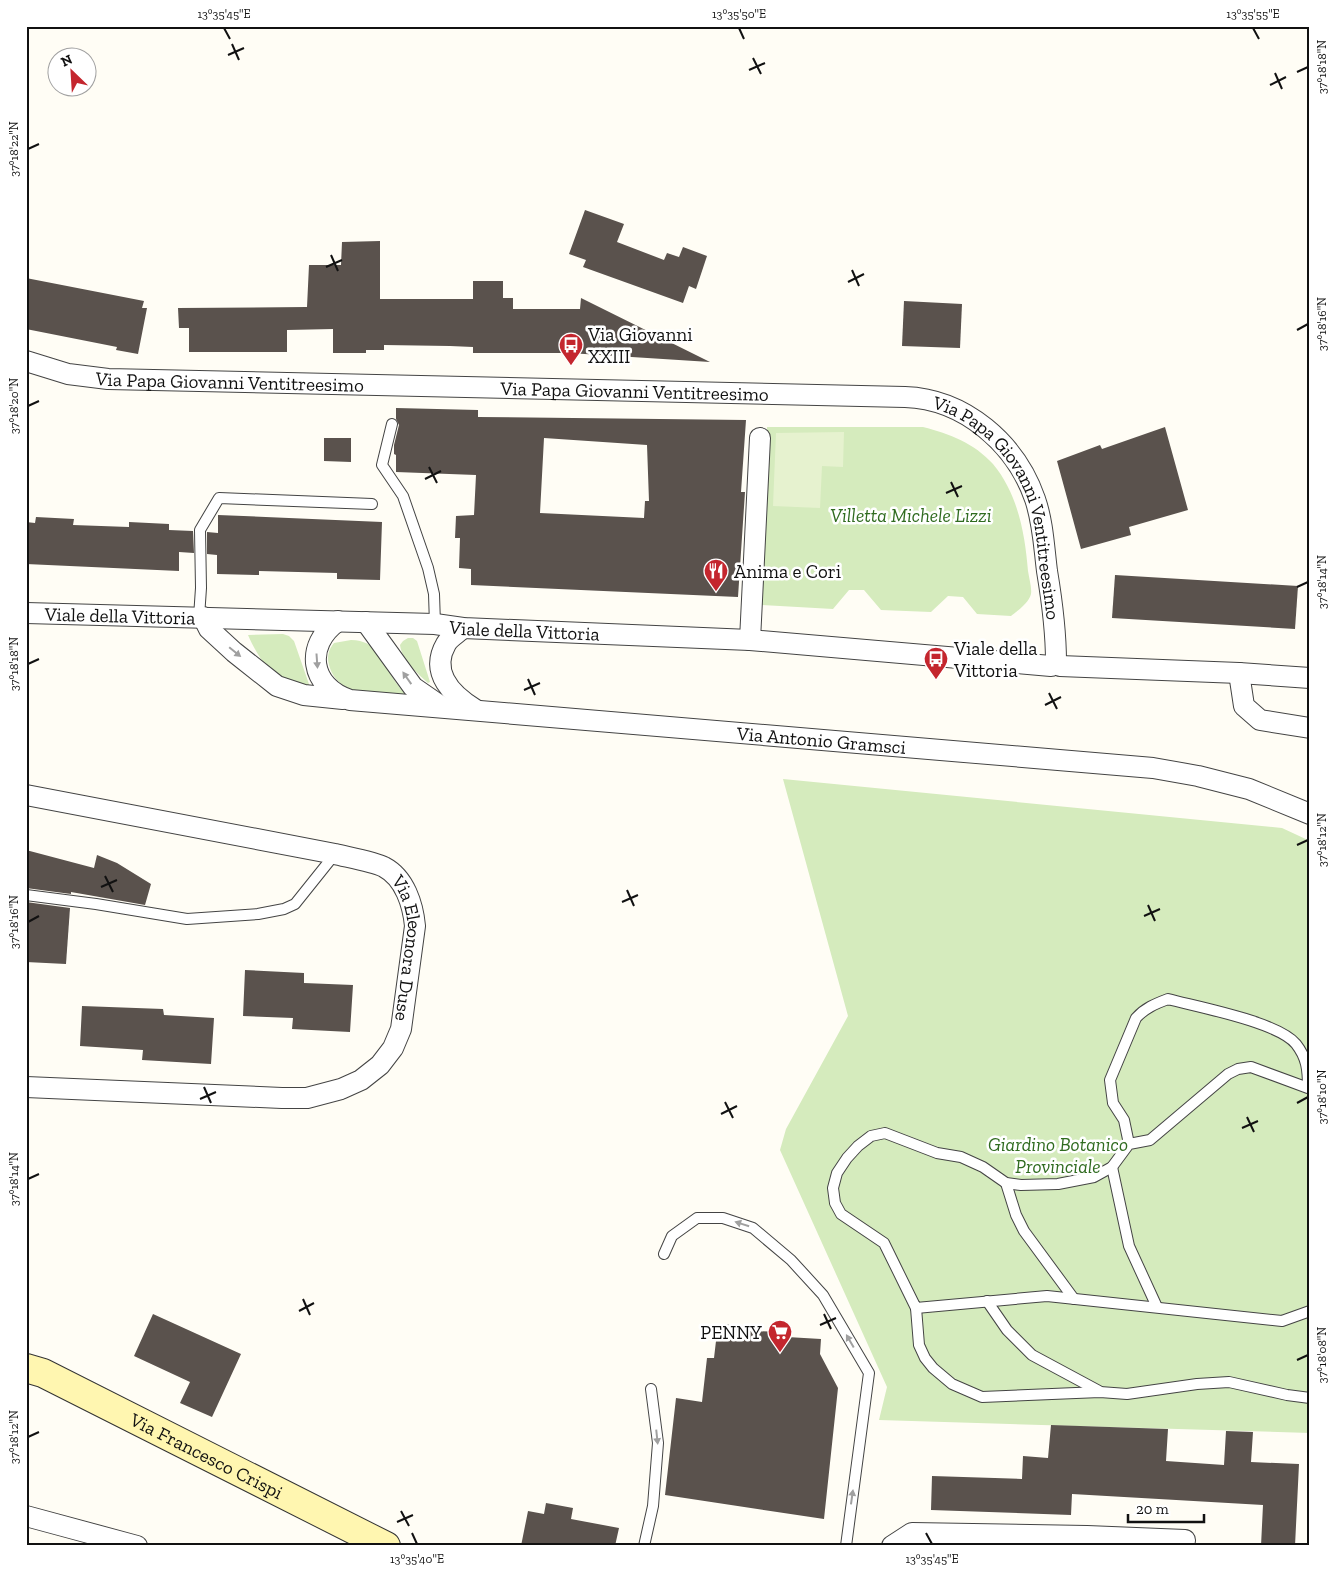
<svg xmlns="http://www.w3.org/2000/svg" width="1336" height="1572" viewBox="0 0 1336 1572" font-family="'Zilla Slab',serif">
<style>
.green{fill:#d5ebbd}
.pitch{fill:#e6f2cf}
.building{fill:#5a524d;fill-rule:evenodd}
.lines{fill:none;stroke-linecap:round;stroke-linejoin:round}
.service-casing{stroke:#444;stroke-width:12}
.minor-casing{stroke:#444;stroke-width:22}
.secondary-casing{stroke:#333;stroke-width:30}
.service{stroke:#fff;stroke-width:10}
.minor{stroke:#fff;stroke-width:20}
.secondary{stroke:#fff6b0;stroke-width:28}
.oneway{fill:#a0a0a0}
.ticks{fill:none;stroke:#111;stroke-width:2}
.labels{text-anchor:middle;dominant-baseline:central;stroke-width:5;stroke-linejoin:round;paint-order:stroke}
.poi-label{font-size:19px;fill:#111;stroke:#fff;text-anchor:start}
.street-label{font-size:19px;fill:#111;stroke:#fff}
.park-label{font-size:19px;font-style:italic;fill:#2f6b1f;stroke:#fff}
.neatline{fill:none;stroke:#111;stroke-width:2}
.ticks-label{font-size:12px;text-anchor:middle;fill:#111}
</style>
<rect width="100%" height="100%" fill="#fffdf5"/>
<!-- green -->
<g class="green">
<path d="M767,427H923C950,434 974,443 993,464C1018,494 1025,534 1028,571C1029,578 1032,588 1031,594C1029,603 1017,611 1011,616L977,614L963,597L948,596L931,612L881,610L864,590H849L833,609L761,605Z"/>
<path d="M283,634L289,636L294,641L310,687C303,686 294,685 287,683C269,676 255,651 248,635Z"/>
<path d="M408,638H413L417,641L430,682L428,683C417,673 402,660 400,645L403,641Z"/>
<path d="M351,640C378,641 380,658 393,678C397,685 402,690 408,696C381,694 338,699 329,665C327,657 328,650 334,643Z"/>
<polygon points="783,779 1282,828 1310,841 1310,1433 879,1420 887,1387 780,1150 786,1129 848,1016"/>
</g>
<!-- pitch -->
<polygon class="pitch" points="844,432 843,467 822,466 820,508 773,506 776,433"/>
<!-- building -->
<g class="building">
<polygon points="585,210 624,224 617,242 664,260 667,253 679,257 683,247 707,256 696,289 689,286 683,303 583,267 586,260 569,254"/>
<polygon points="380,241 380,299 473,299 473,281 503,281 503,298 513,298 513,309 580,309 581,298 710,362 569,353 473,353 473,347 450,346 384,345 384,350 366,350 366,353 333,353 333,329 287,330 287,352 189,352 189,328 179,328 178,308 307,307 309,265 341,265 342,242"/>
<polygon points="26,278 144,301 142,308 147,308 138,354 116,350 117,347 26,329"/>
<polygon points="904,301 962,304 960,348 902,346"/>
<path d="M396,408L478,410V417L746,420L741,492H745L738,597L471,585V569L459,568L460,538H455L456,516L474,515L476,475L396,472V455L394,454V445L399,425L396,419ZM544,438L647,445L649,501H645L644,518L540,513Z"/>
<polygon points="1165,427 1188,510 1129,527 1131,535 1081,549 1057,461 1100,445 1102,449"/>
<polygon points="324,438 351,438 351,462 324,461"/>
<polygon points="218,515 382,522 380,580 337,579 337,573 259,571 259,575 217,574 217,555 207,554 207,532 218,533"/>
<polygon points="36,517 74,519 73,525 129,527 129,522 169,524 169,530 193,531 194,553 179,552 179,571 26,564 26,522 35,523"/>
<polygon points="1115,575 1298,586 1295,629 1112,618"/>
<polygon points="26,850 94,868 97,855 117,863 151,884 145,905 71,892 71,894 26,888"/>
<polygon points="26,902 70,908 66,964 26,962"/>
<polygon points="245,970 304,973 304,983 353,985 350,1032 292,1029 293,1018 243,1016"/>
<polygon points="82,1006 163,1009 164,1015 214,1018 211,1064 142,1060 143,1050 80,1046"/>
<polygon points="153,1314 241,1354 212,1417 180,1403 190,1382 134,1356"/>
<polygon points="718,1324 750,1326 749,1331 784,1332 787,1337 821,1339 820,1354 838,1388 824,1519 665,1495 676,1398 702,1402 707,1358 714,1358"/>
<polygon points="1051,1425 1168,1429 1166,1461 1224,1465 1226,1431 1253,1432 1251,1462 1299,1464 1295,1546 1261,1546 1263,1505 1072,1494 1071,1515 931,1510 932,1476 1022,1479 1023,1456 1048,1458"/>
<polygon points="546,1503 573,1508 571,1519 619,1528 615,1546 521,1546 528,1511 544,1514"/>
</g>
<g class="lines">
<defs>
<g id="service">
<polyline points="392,424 382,465 403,496 428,568 434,594 435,624"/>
<polyline points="199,617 201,588 200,530 219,498 372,504"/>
<polyline points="26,895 96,904 187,919 258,914 284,909 295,904 335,854"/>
<path d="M1129,1144L1150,1140L1228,1074L1238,1069L1251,1067L1308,1088C1308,1070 1307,1058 1296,1044C1278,1022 1198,1007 1168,999C1155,1004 1145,1008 1136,1018L1110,1080L1113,1103L1124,1120L1129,1144L1112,1167L1094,1177L1058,1184L1021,1185L1006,1183L983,1167L961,1157L937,1153L885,1133L871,1136L858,1146L847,1158L837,1173L833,1188L835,1203L841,1214L884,1243L916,1308L1047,1296L1282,1321L1310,1311"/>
<polyline points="1112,1167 1129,1246 1157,1307"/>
<polyline points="1006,1183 1016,1215 1024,1231 1074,1299"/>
<polyline points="664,1254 672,1236 697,1218 723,1218 753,1228 791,1260 823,1295 869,1373 846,1546"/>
<polyline points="987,1301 1007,1330 1032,1355 1099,1391"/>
<polyline points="916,1308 919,1345 925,1358 933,1368 952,1384 982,1397 1100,1392 1127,1394 1197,1384 1229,1382 1287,1395 1310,1398"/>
<polyline points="644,1546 653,1506 658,1443 651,1389"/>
</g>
<g id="minor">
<path id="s1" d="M26,361L68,374L108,379L905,397C965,399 1016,444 1035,499C1043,522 1044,547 1047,571C1052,601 1056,631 1056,662"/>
<path id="s2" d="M26,613L435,624L463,628L750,640L1051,666"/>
<polyline points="203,617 209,629 234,652 277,686 304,695 343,699"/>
<path id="s3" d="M338,621C304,645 310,687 350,700L1153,768L1198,776L1249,789L1310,814"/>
<polyline points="366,622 413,687 442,707"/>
<path d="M463,628C458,633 449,638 446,644C429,673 453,696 476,710"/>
<polyline points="750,640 760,438"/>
<polyline points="1060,666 1239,673 1310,678"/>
<polyline points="1239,673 1244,706 1260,720 1310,728"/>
<path id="s4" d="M26,795L335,854C347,857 375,862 384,867C405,878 413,905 415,926L401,1029L393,1048L380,1065L361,1080L341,1089L307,1098H282L26,1087"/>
<polyline points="26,1516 137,1546"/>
<polyline points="892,1546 912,1533 1087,1536 1185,1540 1184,1546"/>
</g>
<g id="secondary">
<path id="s5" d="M26,1368L43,1373L386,1546"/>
</g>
</defs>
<!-- service casing -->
<use href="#service" class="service-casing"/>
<!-- minor casing -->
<use href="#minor" class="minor-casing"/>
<!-- secondary casing -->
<use href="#secondary" class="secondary-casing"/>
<!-- service -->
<use href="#service" class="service"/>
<!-- minor -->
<use href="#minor" class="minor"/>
<!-- secondary -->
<use href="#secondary" class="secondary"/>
</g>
<!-- one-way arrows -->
<defs><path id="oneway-solid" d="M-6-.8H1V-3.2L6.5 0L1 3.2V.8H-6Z" transform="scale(1.25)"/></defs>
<g class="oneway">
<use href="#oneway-solid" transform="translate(235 652) rotate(39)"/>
<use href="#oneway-solid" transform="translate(317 661) rotate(86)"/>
<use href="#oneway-solid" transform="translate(407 678) rotate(-125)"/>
<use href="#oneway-solid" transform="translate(742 1224) rotate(-162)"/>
<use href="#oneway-solid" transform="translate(850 1341) rotate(-120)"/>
<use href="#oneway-solid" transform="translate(657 1437) rotate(84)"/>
<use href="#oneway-solid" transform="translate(852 1497) rotate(-82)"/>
</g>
<!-- ticks -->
<path class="ticks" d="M224,28L230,39M739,28L744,39M1253,28L1259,39M232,44L239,60M228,55L244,48M753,58L761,74M749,70L765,63M1297,72L1308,67M1275,73L1282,89M1270,85L1286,77M28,149L39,144M331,255L338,271M326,267L342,260M852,270L859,286M848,282L864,274M1297,330L1308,324M28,406L39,401M429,467L437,483M425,479L441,471M951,482L958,497M946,493L962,486M1297,587L1308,582M28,664L39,659M528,679L535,695M524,690L540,683M1049,693L1057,709M1045,705L1061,697M1297,845L1308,840M105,876L113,892M101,887L117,880M627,890L634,906M622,902L638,895M1148,905L1155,921M1144,916L1160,909M28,922L39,916M204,1087L211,1103M200,1099L216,1092M725,1102L733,1118M1297,1103L1308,1097M721,1114L737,1106M1247,1117L1254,1132M1242,1128L1258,1121M28,1179L39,1174M303,1299L310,1315M299,1311L314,1303M824,1314L831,1329M820,1325L836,1318M1297,1360L1308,1355M28,1437L39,1432M401,1511L409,1526M397,1522L413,1515M412,1533L417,1544M926,1533L932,1544"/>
<!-- icons -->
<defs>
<symbol id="bus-pin" viewBox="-11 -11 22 30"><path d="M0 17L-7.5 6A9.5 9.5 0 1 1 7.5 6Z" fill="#c4262e" stroke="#fff"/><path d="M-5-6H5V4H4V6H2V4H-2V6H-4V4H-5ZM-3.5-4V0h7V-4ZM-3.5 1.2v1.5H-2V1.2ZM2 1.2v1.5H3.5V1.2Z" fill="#fff"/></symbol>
<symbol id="restaurant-pin" viewBox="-11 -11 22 30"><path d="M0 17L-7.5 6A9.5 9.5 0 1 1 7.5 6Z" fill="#c4262e" stroke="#fff"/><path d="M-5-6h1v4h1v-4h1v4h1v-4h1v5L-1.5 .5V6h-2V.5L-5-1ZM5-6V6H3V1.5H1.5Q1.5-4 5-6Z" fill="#fff"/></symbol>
<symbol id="supermarket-pin" viewBox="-11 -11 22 30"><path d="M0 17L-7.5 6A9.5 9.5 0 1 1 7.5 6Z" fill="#c4262e" stroke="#fff"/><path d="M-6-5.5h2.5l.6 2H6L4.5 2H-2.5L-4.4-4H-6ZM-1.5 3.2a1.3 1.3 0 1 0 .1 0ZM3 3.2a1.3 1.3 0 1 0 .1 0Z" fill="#fff"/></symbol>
</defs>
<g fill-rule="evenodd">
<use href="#bus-pin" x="557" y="331" width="28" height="38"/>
<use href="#restaurant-pin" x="702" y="557" width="28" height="38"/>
<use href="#bus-pin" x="922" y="645" width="28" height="38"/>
<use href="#supermarket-pin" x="766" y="1318" width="28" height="38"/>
</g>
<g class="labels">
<!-- poi labels -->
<g class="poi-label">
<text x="588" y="334">Via Giovanni<tspan x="588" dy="22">XXIII</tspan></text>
<text x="734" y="571">Anima e Cori</text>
<text x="954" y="648">Viale della<tspan x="954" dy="22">Vittoria</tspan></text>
<text x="762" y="1332" text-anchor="end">PENNY</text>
</g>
<!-- street labels -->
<g class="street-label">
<text stroke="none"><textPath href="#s1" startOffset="206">Via Papa Giovanni Ventitreesimo</textPath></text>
<text stroke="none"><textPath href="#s1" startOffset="611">Via Papa Giovanni Ventitreesimo</textPath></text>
<text stroke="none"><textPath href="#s1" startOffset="1045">Via Papa Giovanni Ventitreesimo</textPath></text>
<text stroke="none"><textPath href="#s2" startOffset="94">Viale della Vittoria</textPath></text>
<text stroke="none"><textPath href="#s2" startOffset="499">Viale della Vittoria</textPath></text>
<text stroke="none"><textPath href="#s3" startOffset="576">Via Antonio Gramsci</textPath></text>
<text stroke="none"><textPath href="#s4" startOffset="456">Via Eleonora Duse</textPath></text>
<text stroke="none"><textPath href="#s5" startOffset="201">Via Francesco Crispi</textPath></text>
</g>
<!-- park labels -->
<g class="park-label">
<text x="911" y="515">Villetta Michele Lizzi</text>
<text x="1058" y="1144">Giardino Botanico<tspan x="1058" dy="22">Provinciale</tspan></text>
</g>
</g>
<!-- border -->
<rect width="1336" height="1572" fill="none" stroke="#ffffff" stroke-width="55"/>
<!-- north arrow -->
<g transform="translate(72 72) rotate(335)"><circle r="24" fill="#ffffff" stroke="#a0a0a0"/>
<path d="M0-4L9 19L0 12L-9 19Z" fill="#c4262e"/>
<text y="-8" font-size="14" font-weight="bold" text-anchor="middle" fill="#111111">N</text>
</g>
<!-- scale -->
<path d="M1128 1514v8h76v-8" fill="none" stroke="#111111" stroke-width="2.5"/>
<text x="1136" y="1514" font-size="15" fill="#111111" stroke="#ffffff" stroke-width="4" paint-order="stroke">20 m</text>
<rect x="28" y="28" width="1280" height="1516" class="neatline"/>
<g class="ticks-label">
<text x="224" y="18">13°35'45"E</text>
<text x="739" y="18">13°35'50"E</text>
<text x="1253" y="18">13°35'55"E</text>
<text transform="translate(1322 67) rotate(-90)" y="4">37°18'18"N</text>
<text transform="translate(14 149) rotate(-90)" y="4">37°18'22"N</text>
<text transform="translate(1322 324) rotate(-90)" y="4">37°18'16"N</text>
<text transform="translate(14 406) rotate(-90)" y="4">37°18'20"N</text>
<text transform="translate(1322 582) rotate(-90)" y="4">37°18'14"N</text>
<text transform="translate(14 664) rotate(-90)" y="4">37°18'18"N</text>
<text transform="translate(1322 840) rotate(-90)" y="4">37°18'12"N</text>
<text transform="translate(14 922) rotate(-90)" y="4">37°18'16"N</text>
<text transform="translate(1322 1097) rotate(-90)" y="4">37°18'10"N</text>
<text transform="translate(14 1179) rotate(-90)" y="4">37°18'14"N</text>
<text transform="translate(1322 1355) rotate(-90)" y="4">37°18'08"N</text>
<text transform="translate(14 1437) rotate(-90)" y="4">37°18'12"N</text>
<text x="417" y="1563">13°35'40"E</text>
<text x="932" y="1563">13°35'45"E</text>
</g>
</svg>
